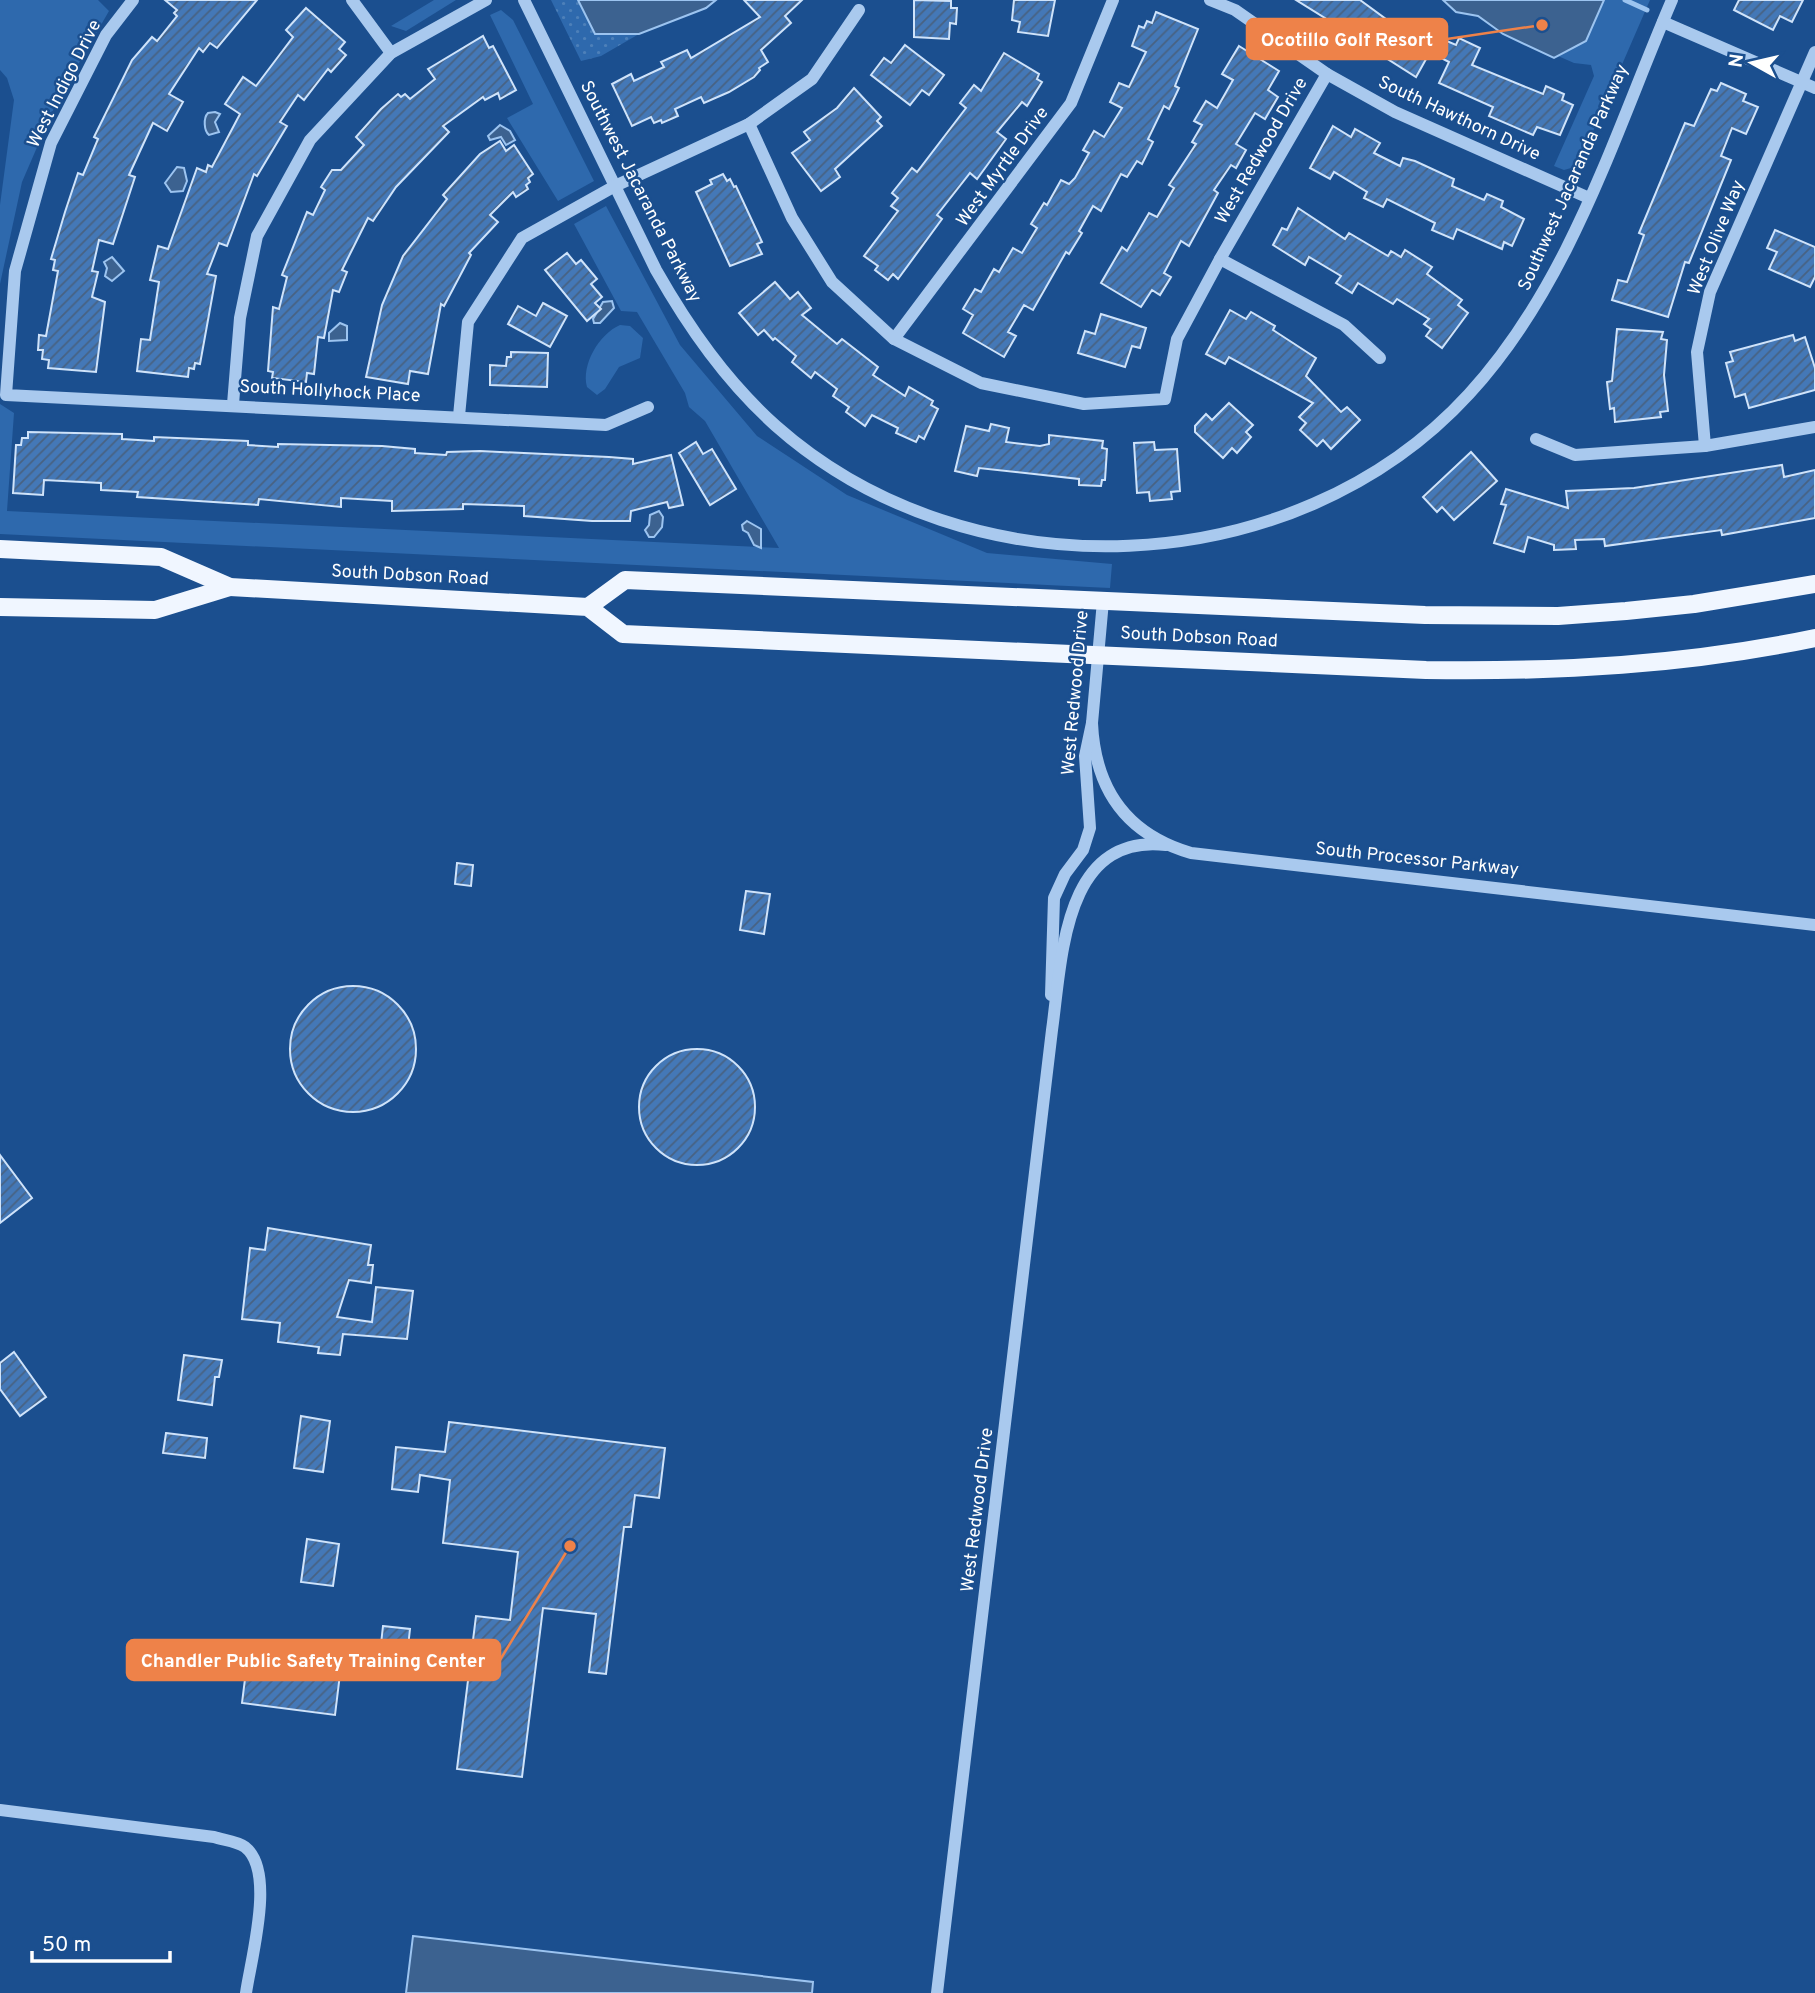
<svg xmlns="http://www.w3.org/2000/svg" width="1815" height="1993" viewBox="0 0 1815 1993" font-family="Overpass,sans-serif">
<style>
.grass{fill:#2e69ad}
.park{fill:url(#park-dots)}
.water{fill:#3c6290;stroke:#9cc4f0;stroke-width:2}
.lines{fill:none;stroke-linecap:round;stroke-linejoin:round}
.stream{stroke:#9cc4f0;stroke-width:5}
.building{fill:url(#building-hatch);stroke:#cfe3fa;stroke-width:2}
.minor{stroke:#a9c9ee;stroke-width:12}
.major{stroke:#f0f6ff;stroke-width:18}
.labels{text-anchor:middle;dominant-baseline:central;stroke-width:5;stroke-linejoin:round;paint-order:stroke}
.street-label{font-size:18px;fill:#fff;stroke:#1b4f8f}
.leader{fill:none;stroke:#ee8249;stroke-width:2.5}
.callout-dot{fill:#ee8249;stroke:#1b4f8f;stroke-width:2.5}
.callout{fill:#ee8249;stroke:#ee8249;stroke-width:2.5}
.callout-label{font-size:19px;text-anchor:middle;font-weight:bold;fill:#fff}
</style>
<defs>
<pattern id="park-dots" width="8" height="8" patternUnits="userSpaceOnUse" patternTransform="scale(1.75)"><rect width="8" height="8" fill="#2e69ad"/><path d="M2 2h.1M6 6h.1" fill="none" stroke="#4d80b9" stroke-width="1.8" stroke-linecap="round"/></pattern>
<pattern id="building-hatch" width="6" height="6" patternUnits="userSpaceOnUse" patternTransform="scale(1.75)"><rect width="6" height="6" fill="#4478b7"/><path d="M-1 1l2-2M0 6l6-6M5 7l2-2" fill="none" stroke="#486282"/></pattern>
</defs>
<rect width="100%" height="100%" fill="#1b4f8f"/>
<!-- grass -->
<g class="grass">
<polygon points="0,0 98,0 109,11 57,101 22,182 0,284 0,205 14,100 7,78 0,70"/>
<polygon points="434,0 456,0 406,31 391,26"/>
<polygon points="1443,0 1650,0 1578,166 1564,170 1554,166 1594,76 1591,65 1574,63 1558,56 1554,58 1503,34 1478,16 1456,12"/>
<polygon points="501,10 513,20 594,181 558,201 507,118 533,104 490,15"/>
<polygon points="606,206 680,345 757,436 847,495 987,553 1112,564 1110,588 0,534 0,404 14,413 7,511 779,548 705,421 689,407 685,393 637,312 621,311 574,224"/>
<path d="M620,325L630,326L643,338L640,358L619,367L605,389L597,395L587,387C581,365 599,334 620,325Z"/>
</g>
<!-- park -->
<polygon class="park" points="551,0 578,0 595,34 639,34 601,56 581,61"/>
<!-- water -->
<g class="water">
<polygon points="578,0 716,0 706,8 639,34 595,34"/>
<polygon points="1443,0 1604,0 1586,41 1554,58 1503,34 1478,16 1456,12"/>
<path d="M215,112L220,114L215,122L219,132L209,135C204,131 203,118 208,113Z"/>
<polygon points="500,125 510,131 515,140 506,145 501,137 490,140 488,136"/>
<polygon points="177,167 184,168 187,181 183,191 171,192 165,183"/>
<polygon points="112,257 124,271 112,281 105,276 107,268 104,262"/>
<polygon points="612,301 614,308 600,323 594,323 593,319 603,302"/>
<polygon points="340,323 347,326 347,340 329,341 329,333"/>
<polygon points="659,511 663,517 662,527 654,537 649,537 645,530 649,525 650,515"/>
<polygon points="747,521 761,529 761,548 754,545 748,533 743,530 742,525"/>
<polygon points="413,1936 813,1982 812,1993 406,1993"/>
</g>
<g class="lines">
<!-- stream -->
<polyline class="stream" points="1625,0 1647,10"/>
</g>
<!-- building -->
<g class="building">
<polygon points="165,0 257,0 217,48 210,43 203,52 199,48 169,94 183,102 167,131 153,123 129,175 135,177 113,244 99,240 92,271 98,272 92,297 105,302 96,372 48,368 49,360 42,359 43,350 38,350 39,335 46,336 58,271 53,270 55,260 51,259 65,212 78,173 83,175 98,139 94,137 132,60 152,37 157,41 177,16 174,13 177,10"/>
<polygon points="744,0 802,0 785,16 791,23 761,50 768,62 759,68 760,70 754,77 729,92 704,103 701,97 675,109 678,116 662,123 661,120 654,123 651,117 632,126 612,84 631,74 634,81 664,67 661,62 687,50 691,58 760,17"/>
<polygon points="914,0 951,1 951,8 957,8 956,24 950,23 949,39 914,37"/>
<polygon points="1014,0 1055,0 1048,36 1018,32 1020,22 1012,20"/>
<polygon points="1296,0 1360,0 1397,27 1401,21 1432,42 1435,36 1456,45 1459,38 1480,48 1472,65 1543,94 1546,86 1564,94 1562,100 1573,105 1560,135 1537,127 1533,135 1489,116 1493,107 1439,83 1449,62 1430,52 1416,77 1359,41 1357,45 1333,31 1335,28 1327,23 1328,20"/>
<polygon points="1739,0 1803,0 1792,22 1780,16 1773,30 1734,10"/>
<polygon points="306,8 345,42 339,49 346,55 331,72 328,69 304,100 298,95 280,122 287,126 257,176 254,174 227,246 219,243 207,274 216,276 200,364 195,363 194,369 189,368 188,377 137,371 141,339 150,340 159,282 150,280 158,246 168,249 197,168 206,172 208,165 212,167 240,114 225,104 243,77 256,86 293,37 286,30"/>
<polygon points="1156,12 1198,29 1175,86 1179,88 1169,109 1164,106 1148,139 1153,142 1142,164 1137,161 1127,177 1121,174 1101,211 1093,206 1079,231 1082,233 1069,254 1066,252 1033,310 1024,305 1008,332 1016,336 1004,357 963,333 973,315 963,309 975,289 981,292 994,269 999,272 1013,248 1022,253 1037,228 1031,224 1044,203 1047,205 1061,180 1069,184 1075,178 1089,153 1083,150 1094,131 1104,137 1122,108 1110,102 1119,83 1129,87 1146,52 1132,46 1139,26 1144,28 1147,21 1152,23"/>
<polygon points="483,36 489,48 493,46 516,90 500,99 498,93 485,100 483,97 443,126 449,132 396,187 373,221 368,218 342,270 347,272 339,292 333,290 324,338 318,337 314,374 307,373 306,382 272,378 273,372 268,371 273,307 279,309 287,277 282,275 307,212 313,215 325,190 321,187 332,170 341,170 364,145 356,137 381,109 398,94 401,97 405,94 410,99 435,79 428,69"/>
<polygon points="905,45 944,75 929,95 922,90 910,105 871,75 884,58 891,63"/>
<polygon points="1239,46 1279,71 1268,90 1278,97 1265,119 1255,113 1236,144 1246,150 1236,168 1231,165 1214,190 1218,193 1189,246 1181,241 1164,273 1171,277 1160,295 1152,290 1141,307 1101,283 1122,247 1127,251 1149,213 1157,217 1174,188 1169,185 1196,144 1192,142 1202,125 1194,121 1206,101 1217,108 1233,80 1222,74"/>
<polygon points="1004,53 1039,74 1037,79 1042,82 1027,106 1022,102 997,132 1006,139 988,164 977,179 970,173 937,215 942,219 898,279 893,274 888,280 875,270 878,266 864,256 898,211 891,206 898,198 892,193 912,168 917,172 966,108 960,103 974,85 981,91"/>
<polygon points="1721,83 1746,94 1743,101 1758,107 1746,134 1732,128 1721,156 1731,160 1689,263 1685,262 1668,317 1612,300 1618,280 1627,282 1644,235 1639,233 1685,123 1694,126 1711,89 1717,91"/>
<polygon points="854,88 881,117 877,121 882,126 835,169 840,177 821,191 792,153 810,140 804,132 837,108"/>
<polygon points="1333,126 1351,137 1355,129 1380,143 1374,153 1400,166 1403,158 1415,161 1454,179 1452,186 1484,200 1487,194 1503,201 1501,207 1524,219 1512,246 1504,242 1502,249 1457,229 1453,239 1432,230 1435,223 1387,199 1383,207 1364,198 1367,192 1334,172 1330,179 1310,168"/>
<polygon points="500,141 506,151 514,145 533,174 528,178 530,182 526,185 528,189 516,197 513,192 490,215 498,222 469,253 471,255 444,306 441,304 428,374 410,371 408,384 366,377 382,305 403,256 447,199 443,195 480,154"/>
<polygon points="723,174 727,181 730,179 734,187 736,186 762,242 757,244 762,254 730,266 696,192 712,184 710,180"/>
<polygon points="1298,208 1345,239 1349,233 1388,256 1391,251 1401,257 1405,250 1432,267 1427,274 1462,300 1458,305 1468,313 1442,348 1426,336 1431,329 1424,324 1429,319 1397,299 1393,304 1358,283 1352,293 1336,283 1341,276 1309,257 1305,265 1273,245 1282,228 1287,230"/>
<polygon points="1775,230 1815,247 1815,277 1810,287 1769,269 1777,252 1767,248"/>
<polygon points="567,253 576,264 581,260 597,279 591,284 602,297 595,303 601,309 587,321 545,270"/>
<polygon points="775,282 790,299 798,292 811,308 802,315 837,344 842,339 878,367 873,375 905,396 909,387 933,401 931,405 938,409 924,439 919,436 916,442 896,433 898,428 872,415 865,426 846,412 849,407 833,396 837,389 815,372 811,378 792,362 796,356 775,338 773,340 764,330 758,335 739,313"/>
<polygon points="543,303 567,316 550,347 508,324 518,306 536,316"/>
<polygon points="1230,310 1246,319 1251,312 1275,326 1273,330 1316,358 1306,376 1341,412 1347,407 1360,420 1331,449 1323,440 1317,446 1300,430 1306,423 1299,417 1313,403 1229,357 1225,364 1206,354"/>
<polygon points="1101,314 1146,328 1140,348 1132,346 1125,367 1078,353 1085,331 1095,334"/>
<polygon points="1617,329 1663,332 1661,339 1667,340 1664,375 1668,411 1660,412 1661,417 1615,422 1614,408 1610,409 1607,382 1612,381"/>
<polygon points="1793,335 1795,341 1805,337 1815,368 1815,390 1749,408 1745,394 1735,397 1726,363 1733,361 1730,352"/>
<polygon points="511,352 548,353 547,387 490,385 490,365 506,366 507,357 511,357"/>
<polygon points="1229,403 1253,425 1246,432 1251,437 1237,453 1232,448 1223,458 1195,432 1195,426 1206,414 1212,420"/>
<polygon points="991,424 1009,428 1006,442 1040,446 1049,444 1049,435 1103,441 1102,448 1107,449 1105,480 1102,480 1101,486 1079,485 1079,479 979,468 977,476 955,471 966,426 989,431"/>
<polygon points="28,432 122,434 122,439 154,441 154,437 248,441 248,445 278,447 278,444 382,446 415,449 415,453 446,455 447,452 480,451 609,457 633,459 633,464 671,455 683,505 669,508 667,502 631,511 630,521 592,521 524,516 524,506 463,504 463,509 392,511 392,501 341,498 341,507 259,499 258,505 137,497 138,492 101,490 101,483 44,480 43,495 13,493 16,445 21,445 22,438 28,438"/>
<polygon points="696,442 703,454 712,449 736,489 710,505 679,453"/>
<polygon points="1154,442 1155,450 1177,449 1180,491 1171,492 1172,499 1150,501 1149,492 1137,493 1134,443"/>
<polygon points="1471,452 1497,481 1454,520 1442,507 1437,512 1423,497"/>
<polygon points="1782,465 1784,477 1815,470 1815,518 1722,535 1721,530 1605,546 1604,539 1575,540 1576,549 1554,550 1554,545 1528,537 1524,552 1494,543 1506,505 1501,504 1506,489 1568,508 1566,491 1634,488"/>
<polygon points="457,863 473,865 471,886 455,884"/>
<polygon points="746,891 770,894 764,934 740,930"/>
<circle cx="353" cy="1049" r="63"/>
<circle cx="697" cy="1107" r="58"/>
<polygon points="0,1155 32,1198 0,1223"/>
<polygon points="268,1228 371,1245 368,1265 373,1265 371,1283 349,1280 337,1317 372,1322 376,1287 413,1291 407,1339 343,1334 340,1355 318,1353 319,1347 278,1342 280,1323 242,1319 250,1248 265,1250"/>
<polygon points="14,1352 46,1397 20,1416 0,1389 0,1363"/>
<polygon points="184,1355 222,1360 219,1377 215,1377 212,1405 178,1400"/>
<polygon points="301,1416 330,1421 323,1472 294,1468"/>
<polygon points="449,1422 665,1448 659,1498 635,1495 631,1527 624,1527 606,1674 589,1672 596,1614 543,1608 522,1777 457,1769 476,1616 510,1620 518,1552 443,1543 450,1480 420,1475 418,1492 392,1489 396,1447 445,1452"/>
<polygon points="166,1433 207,1438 205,1458 163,1453"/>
<polygon points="307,1539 339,1544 333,1586 301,1582"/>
<polygon points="383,1626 410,1629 408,1647 381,1644"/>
<polygon points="281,1659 318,1663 317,1672 340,1674 335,1715 242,1703 247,1663 280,1667"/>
</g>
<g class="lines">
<!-- minor -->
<g class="minor">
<polyline points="133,0 106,35 51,143 15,271 6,395 606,425 648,407"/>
<polyline points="352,0 391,53"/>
<path d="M524,0L656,270C689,328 726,381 776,426C969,597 1294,585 1469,394C1570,284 1614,135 1672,0"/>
<polyline points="1210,0 1235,10 1327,74 1395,112 1589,198"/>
<polyline points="1663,22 1815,88"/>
<polyline points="749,124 792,218 832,282 894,339 981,383 1084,404 1165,399 1177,339 1220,259 1327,74"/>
<polyline points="1220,259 1344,325 1380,358"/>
<polyline points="894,339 1071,103 1113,0"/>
<polyline points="233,404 240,318 257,236 310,140 391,53 486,0"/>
<polyline points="459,416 468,322 522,238 615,186 749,124 812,79 859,10"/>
<polyline points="1536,439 1575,455 1705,446 1815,427"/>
<polyline points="1705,446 1697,352 1710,292 1815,52"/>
<path d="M1092,723C1095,789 1126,834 1191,853L1815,925"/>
<polyline points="1051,995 1054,898 1065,874 1083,850 1090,828 1085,756 1092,723 1103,601"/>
<path d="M0,1810L214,1837C223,1840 237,1841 245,1847C276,1871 251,1958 246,1993"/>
<path d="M937,1993L1052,1030C1062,959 1063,833 1166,845"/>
</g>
<!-- major -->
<g class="major">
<path d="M0,549L161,557L230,587L588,607L623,634L1426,670C1558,672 1686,665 1815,638"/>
<polyline points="0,607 155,610 230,587"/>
<polyline points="588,607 625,580 1425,615 1558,616 1626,611 1694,604 1815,584"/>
</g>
</g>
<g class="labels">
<!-- street labels -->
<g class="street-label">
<text transform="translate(65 84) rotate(-63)">West Indigo Drive</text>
<text transform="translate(1459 119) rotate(25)">South Hawthorn Drive</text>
<text transform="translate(1262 151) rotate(-60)">West Redwood Drive</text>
<text transform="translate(1003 167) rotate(-54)">West Myrtle Drive</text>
<text transform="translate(1574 178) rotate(-66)">Southwest Jacaranda Parkway</text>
<text transform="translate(640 192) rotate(63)">Southwest Jacaranda Parkway</text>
<text transform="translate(1717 238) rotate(-68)">West Olive Way</text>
<text transform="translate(330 392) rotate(3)">South Hollyhock Place</text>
<text transform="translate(410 576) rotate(3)">South Dobson Road</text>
<text transform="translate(1199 638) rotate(3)">South Dobson Road</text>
<text transform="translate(1076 693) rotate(-85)">West Redwood Drive</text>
<text transform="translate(1417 860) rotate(6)">South Processor Parkway</text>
<text transform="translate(978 1510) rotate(-83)">West Redwood Drive</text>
</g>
</g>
<!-- callouts -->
<path class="leader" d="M1542 25L1447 39M570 1546L500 1660"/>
<g class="callout-dot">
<circle cx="1542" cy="25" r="7"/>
<circle cx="570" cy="1546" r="7"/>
</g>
<g class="callout">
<rect x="1247" y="19" width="200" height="40" rx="7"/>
<rect x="127" y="1640" width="373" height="40" rx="7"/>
</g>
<g class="callout-label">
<text x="1347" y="46">Ocotillo Golf Resort</text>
<text x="313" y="1667">Chandler Public Safety Training Center</text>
</g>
<!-- north arrow -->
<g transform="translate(1752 63) rotate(278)" stroke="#1b4f8f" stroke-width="5" paint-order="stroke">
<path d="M0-5L12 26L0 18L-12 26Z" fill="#ffffff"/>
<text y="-10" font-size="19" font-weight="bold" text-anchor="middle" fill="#ffffff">N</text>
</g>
<!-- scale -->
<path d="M32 1951v10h138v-10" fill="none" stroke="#ffffff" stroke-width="3.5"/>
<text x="42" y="1951" font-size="21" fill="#ffffff" stroke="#1b4f8f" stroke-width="5" paint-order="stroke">50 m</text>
</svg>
